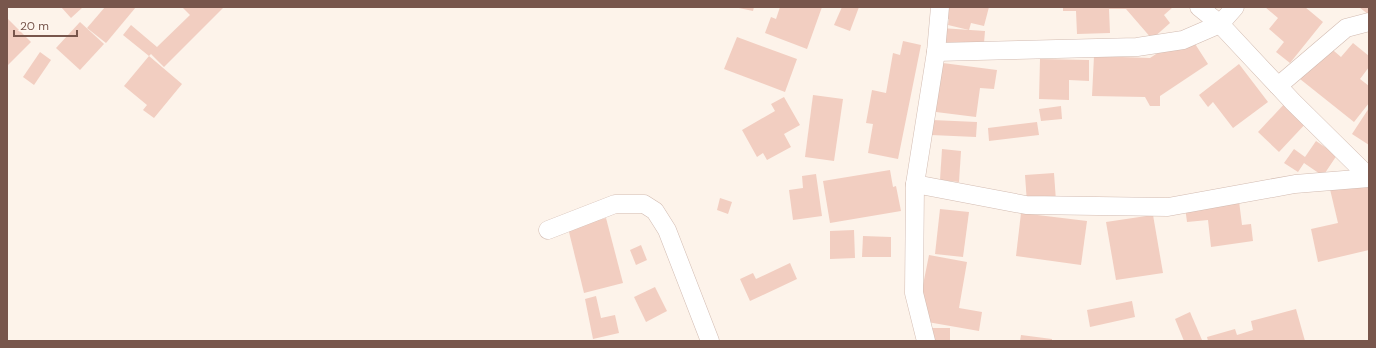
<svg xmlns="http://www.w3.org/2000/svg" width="1376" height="348" viewBox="0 0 1376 348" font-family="'DM Sans',sans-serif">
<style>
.building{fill:#f2cec1}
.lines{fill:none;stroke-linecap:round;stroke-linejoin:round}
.minor-casing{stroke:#d2bbb1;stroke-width:19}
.minor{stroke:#fff;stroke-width:18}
</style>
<rect width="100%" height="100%" fill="#fdf3ea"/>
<!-- building -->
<g class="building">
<polygon points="61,7 83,7 71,18"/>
<polygon points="105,7 136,7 106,43 87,28"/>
<polygon points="182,7 224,7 164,67 151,54 149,56 123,35 131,25 157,47 190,15"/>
<polygon points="734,7 754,7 753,11"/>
<polygon points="780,7 822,7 807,49 765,33 771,17 776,19"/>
<polygon points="842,7 859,7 850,31 834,25"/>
<polygon points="945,7 989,7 984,26 971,23 969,30 948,25 949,19 942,17"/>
<polygon points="1063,7 1173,7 1164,15 1170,23 1152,39 1126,9 1109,9 1110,33 1077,34 1076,11 1063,11"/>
<polygon points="1265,7 1305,7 1323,22 1290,63 1276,52 1284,42 1269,29 1278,18"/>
<polygon points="1359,7 1369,7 1369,15"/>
<polygon points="8,19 31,42 7,66 7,20"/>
<polygon points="80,22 104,44 80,70 56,48"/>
<polygon points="941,28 985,31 983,55 939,52"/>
<polygon points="1188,33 1208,64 1160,96 1160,106 1150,106 1145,97 1092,96 1094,56 1150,58"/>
<polygon points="737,37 797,59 785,92 724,69"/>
<polygon points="903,41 921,45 898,159 868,153 873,124 866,123 872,90 886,93 893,53 900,55"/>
<polygon points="1353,43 1369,56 1369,67 1360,79 1369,86 1369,103 1354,122 1300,79 1327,45 1341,57"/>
<polygon points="40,52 51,60 34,85 23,77"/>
<polygon points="149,56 182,84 154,118 143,110 147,105 124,86"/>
<polygon points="1040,59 1089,60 1089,81 1069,80 1069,100 1039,99"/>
<polygon points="935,62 997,70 994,89 980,88 976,117 928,111"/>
<polygon points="1239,64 1268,102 1233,128 1213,102 1208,107 1199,95"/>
<polygon points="813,95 843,99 834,161 805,157"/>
<polygon points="784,97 800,125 784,134 791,147 767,160 763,153 757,157 742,130 775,111 771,104"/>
<polygon points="1288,100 1309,120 1279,152 1258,132"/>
<polygon points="1061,106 1062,119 1041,121 1039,109"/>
<polygon points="1369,108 1369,145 1352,134"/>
<polygon points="932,120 977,122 976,137 931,135"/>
<polygon points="1037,122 1039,135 989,141 988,128"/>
<polygon points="1316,141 1337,155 1323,176 1304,163 1298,172 1284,163 1294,149 1305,157"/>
<polygon points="942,149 961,151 959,182 940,180"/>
<polygon points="890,170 893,187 896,186 901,211 830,223 823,181"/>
<polygon points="1054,173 1056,201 1027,203 1025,175"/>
<polygon points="816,174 822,216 793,220 789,190 803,188 802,176"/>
<polygon points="1329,185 1369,185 1369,250 1318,262 1311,229 1338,223"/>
<polygon points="720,198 732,202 728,214 717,210"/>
<polygon points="1239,201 1242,225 1251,224 1253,241 1211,247 1208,220 1187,222 1185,207"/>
<polygon points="940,209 969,212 963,257 935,254"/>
<polygon points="1021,213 1087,221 1081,265 1016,256"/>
<polygon points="1153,215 1163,273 1116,280 1106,222"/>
<polygon points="606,218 623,283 584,293 568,228"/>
<polygon points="854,230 855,258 830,259 830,231"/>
<polygon points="863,236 891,237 891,257 862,257"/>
<polygon points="641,245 647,260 636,265 630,250"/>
<polygon points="929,255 967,262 959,308 982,312 979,331 916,320"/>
<polygon points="790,263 797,279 750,301 740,279 753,273 756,279"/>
<polygon points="655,287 667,311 646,322 634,297"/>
<polygon points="596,296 601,318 615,315 619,333 593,339 585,299"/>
<polygon points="1132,301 1135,317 1090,327 1087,310"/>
<polygon points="1296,309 1305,341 1208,341 1207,337 1235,329 1237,335 1253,330 1251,321"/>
<polygon points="1190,312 1202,340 1199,341 1184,341 1175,319"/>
<rect x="923" y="328" width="27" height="13"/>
<polygon points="1021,335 1052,339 1052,341 1020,341"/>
</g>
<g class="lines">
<defs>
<g id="minor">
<polyline points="1199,7 1220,24 1293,102 1369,177"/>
<polyline points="936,52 1137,47 1183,40 1220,24 1235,7"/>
<polyline points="1278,86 1346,28 1369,22"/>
<polyline points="915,184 1026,205 1168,207 1295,184 1369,178"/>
<polyline points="548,230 615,204 644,204 655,211 667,230 710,341"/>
<polyline points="926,341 914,293 915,184 936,52 940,7"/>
</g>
</defs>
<!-- minor casing -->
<use href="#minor" class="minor-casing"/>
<!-- minor -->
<use href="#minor" class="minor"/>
</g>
<!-- border -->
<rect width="1376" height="348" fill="none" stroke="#78564c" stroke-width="16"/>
<!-- scale -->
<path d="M14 30v6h63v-6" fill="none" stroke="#78564c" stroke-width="2"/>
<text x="20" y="30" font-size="12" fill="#78564c" stroke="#fff7f0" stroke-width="3" paint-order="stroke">20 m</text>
</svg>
